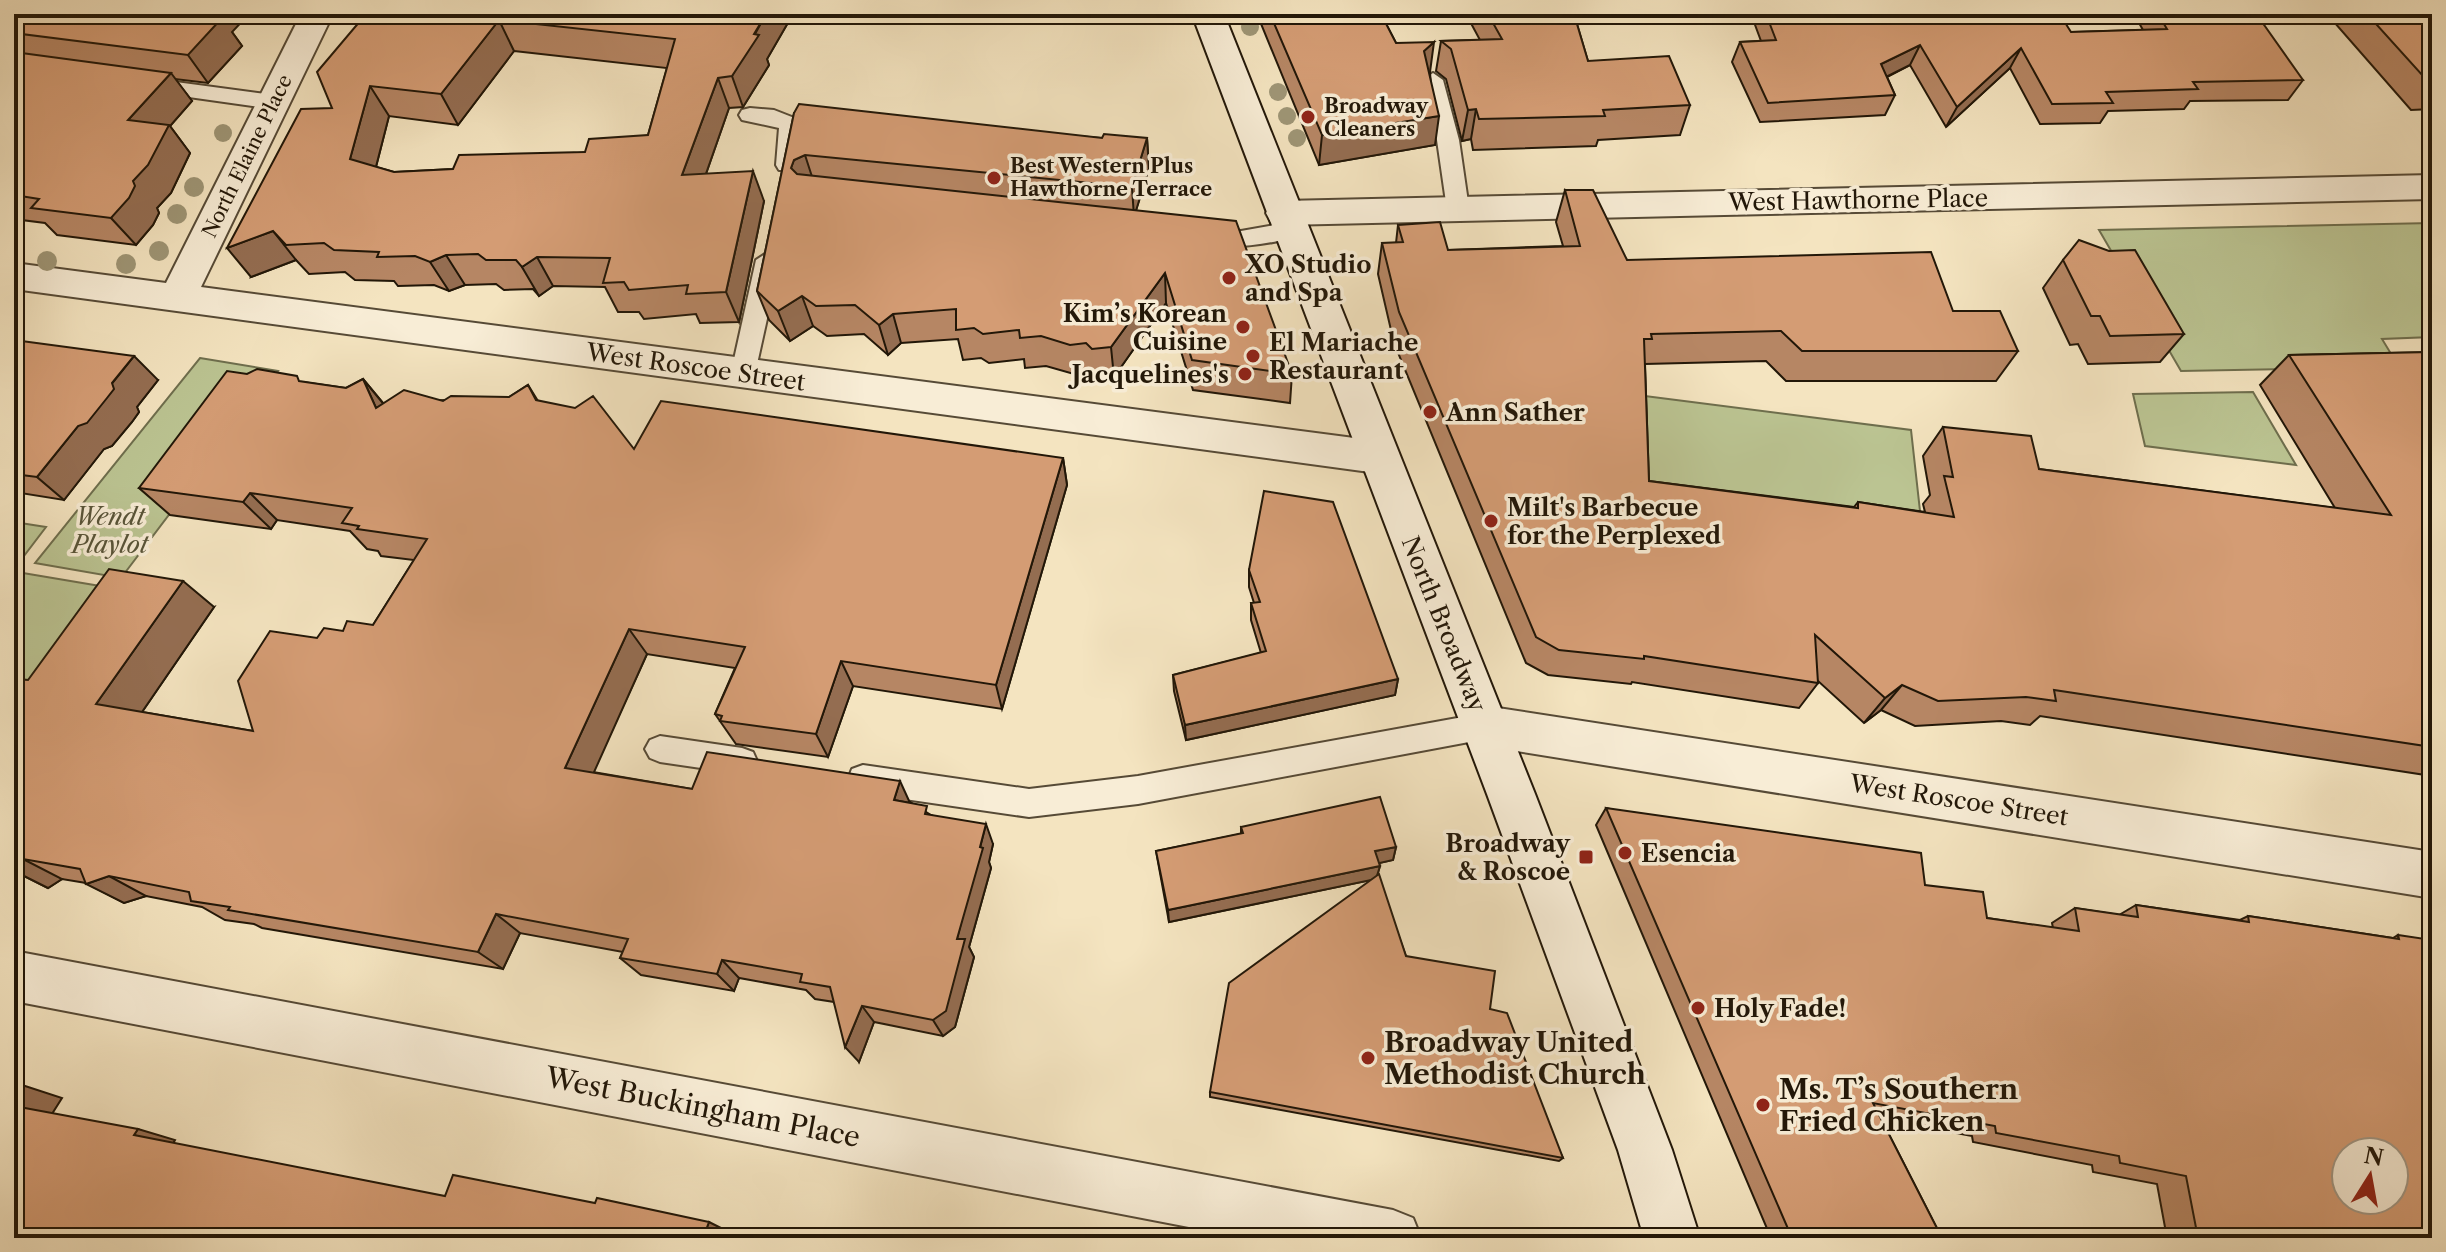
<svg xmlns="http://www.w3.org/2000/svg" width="2446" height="1252" viewBox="0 0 2446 1252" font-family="'Libre Caslon Text',serif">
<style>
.green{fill:#bbc492;stroke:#6e6e4d;stroke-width:2}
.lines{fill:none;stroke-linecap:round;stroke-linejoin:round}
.service-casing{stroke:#564a36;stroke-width:4}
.minor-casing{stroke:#564a36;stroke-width:4}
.secondary-casing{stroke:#221708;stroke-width:4}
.service{fill:#f8edd6;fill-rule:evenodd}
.minor{fill:#f8edd6;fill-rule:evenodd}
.secondary{fill:#f8edd6;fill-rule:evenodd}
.tree{fill:#9e9575}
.wall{fill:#b68664;stroke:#221708;stroke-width:2;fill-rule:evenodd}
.shaded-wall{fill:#946d51;stroke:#221708;stroke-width:2}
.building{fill:#d49c74;stroke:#221708;stroke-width:2;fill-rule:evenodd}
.poi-dot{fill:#8f2418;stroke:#f8edd6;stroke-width:3}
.labels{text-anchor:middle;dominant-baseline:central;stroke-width:7;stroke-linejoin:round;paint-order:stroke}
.far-poi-label{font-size:20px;font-weight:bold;fill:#221708;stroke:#f8edd6;text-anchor:start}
.far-street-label{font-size:20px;fill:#221708;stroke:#f8edd6}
.street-label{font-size:24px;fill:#221708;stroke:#f8edd6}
.poi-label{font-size:24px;font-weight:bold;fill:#221708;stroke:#f8edd6;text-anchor:start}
.park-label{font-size:24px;font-style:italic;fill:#585438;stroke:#f8edd6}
.near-poi-label{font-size:28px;font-weight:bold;fill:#221708;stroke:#f8edd6;text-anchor:start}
.near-street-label{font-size:28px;fill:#221708;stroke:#f8edd6}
</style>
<rect width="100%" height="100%" fill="#f4e4c0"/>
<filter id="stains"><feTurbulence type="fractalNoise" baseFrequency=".0025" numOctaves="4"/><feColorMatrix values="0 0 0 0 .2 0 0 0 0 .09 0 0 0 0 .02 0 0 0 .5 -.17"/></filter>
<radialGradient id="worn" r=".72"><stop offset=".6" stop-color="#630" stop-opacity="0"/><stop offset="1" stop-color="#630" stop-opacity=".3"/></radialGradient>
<!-- green -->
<g class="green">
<polygon points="2432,223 2432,337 2382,339 2399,367 2181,371 2099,230"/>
<polygon points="200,358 278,371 121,578 35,563"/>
<polygon points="2253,392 2296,465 2145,446 2133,394"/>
<polygon points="1637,395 1911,430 1923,538 1636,495"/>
<polygon points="14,522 46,527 14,569"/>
<polygon points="17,572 112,588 32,696 14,693 14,576"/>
</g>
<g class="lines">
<defs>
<g id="service">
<polygon points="1433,73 1443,80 1459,140 1469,209 1458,217 1447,209 1437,140 1423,80"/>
<polygon points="146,78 273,95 284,102 273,109 139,90 136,85 139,80"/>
<polygon points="750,108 774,110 797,119 802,145 795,170 779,170 776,165 779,128 742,120 739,115 742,110"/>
<path d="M1291,222L1299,224L1302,230L1299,236C1278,242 1206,257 1193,235L1204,227L1241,231Z"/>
<polygon points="768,252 780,260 755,373 752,380 734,380 731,373 756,260"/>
<polygon points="1485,713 1495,717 1500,726 1495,735 1485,739 1138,804 1029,817 863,793 852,789 848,779 852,769 863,765 1029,789 1138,776"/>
<polygon points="660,736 742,748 753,752 757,761 753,770 742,774 660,762 650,758 645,749 650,740"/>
</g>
<g id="minor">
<polygon points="301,14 333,14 201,287 1377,441 1391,446 1397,457 1391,468 1377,473 14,289 14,263 166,283"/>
<polygon points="2432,175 2432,199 1284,225 1271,222 1266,213 1271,204 1284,201"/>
<polygon points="1485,706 2432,852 2432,898 1485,746 1469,740 1462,726 1469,712"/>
<polygon points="14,951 1393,1210 1413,1218 1421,1238 1246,1238 14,1001"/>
</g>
<polygon id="secondary" points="1192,14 1224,14 1535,794 1672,1150 1700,1238 1644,1238 1618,1150 1487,794"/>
</defs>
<!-- service casing -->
<use href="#service" class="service-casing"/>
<!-- minor casing -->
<use href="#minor" class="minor-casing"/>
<!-- secondary casing -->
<use href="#secondary" class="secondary-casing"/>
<!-- service -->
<use href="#service" class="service"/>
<!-- minor -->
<use href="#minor" class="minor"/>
<!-- secondary -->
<use href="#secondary" class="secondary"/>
</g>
<!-- trees -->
<g class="tree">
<circle cx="1250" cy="27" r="9"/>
<circle cx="1278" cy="92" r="9"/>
<circle cx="1287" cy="116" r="9"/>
<circle cx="223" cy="133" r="9"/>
<circle cx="1297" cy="138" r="9"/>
<circle cx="194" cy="187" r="10"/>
<circle cx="177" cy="214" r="10"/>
<circle cx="159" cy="251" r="10"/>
<circle cx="47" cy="261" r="10"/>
<circle cx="126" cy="264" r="10"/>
</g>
<!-- wall -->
<g class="wall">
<polygon points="14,14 232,32 242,46 208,83 175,79 192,101 170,126 190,153 171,193 157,208 159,213 153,225 136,245 57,235 45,223 14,219"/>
<path d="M363,14H793L767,59L769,65L743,107L729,108L706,174L764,201L739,322L700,323L696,314L644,319L639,312H618L605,287L553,286L539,296L533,289L504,290L496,284L465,285L449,291L434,285L398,286L394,281L355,280L345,272L309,274L296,260L251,277L332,108L364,16ZM514,51L667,68L648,135L585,152L453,169L394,172L376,167L389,116L458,125Z"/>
<polygon points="1257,14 1381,14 1396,43 1430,72 1435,145 1319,165"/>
<polygon points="1466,14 1574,14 1588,61 1690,105 1680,135 1598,140 1596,146 1473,150 1471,139 1462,141 1446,79 1436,71 1441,41 1480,40"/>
<polygon points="1751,14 2031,14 2035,21 2071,32 2143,30 2134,14 2212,14 2217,23 2303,80 2288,100 2190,101 2184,109 2108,111 2100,123 2040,124 2010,68 1946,127 1910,65 1887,77 1895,95 1885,115 1760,122 1732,62 1740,42 1761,41"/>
<polygon points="2327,14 2432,14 2432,109 2411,110"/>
<polygon points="794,113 1102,138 1147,138 1149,169 1136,210 1292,374 1290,403 1193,390 1166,303 1114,377 1096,378 1089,373 1074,374 1046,366 1025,368 1024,359 989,363 981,358 963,360 958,339 901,343 888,355 864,334 827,336 813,326 790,341 769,320 757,291"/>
<polygon points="1565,190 1627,260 1953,311 2018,351 1996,381 1786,381 1766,361 1645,364 1649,481 1854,507 1858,502 1925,512 1923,504 1930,495 1923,456 1943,427 2039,469 2335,508 2260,385 2289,355 2432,352 2432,776 2040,716 2030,725 2001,721 1915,726 1881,710 1864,723 1817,680 1818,683 1799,708 1632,682 1631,684 1548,675 1526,663 1394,343 1378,274 1382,243 1396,243 1398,225 1448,250 1563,246 1556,222"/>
<polygon points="2063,260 2184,334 2160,362 2088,364 2078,344 2070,345 2043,288"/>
<polygon points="14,340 158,380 137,407 139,412 132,422 112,446 104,449 64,500 14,492"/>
<polygon points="363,379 383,403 509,397 528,385 538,401 634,449 1063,458 1067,485 1002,709 853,686 828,757 736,744 715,714 735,668 647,654 593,772 692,789 910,802 931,815 993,844 989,862 991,868 969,947 974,957 955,1027 943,1036 874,1022 859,1062 834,1002 815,999 806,990 739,978 734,991 641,975 620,958 623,952 520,933 503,969 262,928 254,924 225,920 202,907 146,896 124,903 86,883 62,879 48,888 20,874 14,877 14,679 28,680 214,607 142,712 253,731 317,638 343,631 373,625 414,560 381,556 378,551 367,549 350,531 277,520 271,529 170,515 139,488 303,382 346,388"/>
<polygon points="1249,570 1398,679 1395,695 1186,740 1174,691 1173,675 1261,653 1251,620 1251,603 1254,603 1249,587"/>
<polygon points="1606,808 1925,885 1987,918 2053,928 2052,923 2075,908 2119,915 2136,905 2240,920 2248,916 2393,938 2398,935 2432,1238 2167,1238 2157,1184 2093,1172 2092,1165 1973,1142 1972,1136 1881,1119 1942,1238 1771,1238 1596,825"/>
<polygon points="1241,827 1396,847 1393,860 1379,863 1380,866 1377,876 1406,956 1490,1009 1563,1158 1559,1161 1210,1097 1210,1092 1371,880 1169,922 1156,851 1241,834"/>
</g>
<!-- shaded-wall -->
<g class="shaded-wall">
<polygon points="202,14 249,14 232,32 242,46 208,83 188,55"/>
<polygon points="766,14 793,14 767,59 769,65 743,107 732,76"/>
<polygon points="499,20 514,51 458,125 441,94"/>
<polygon points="1434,42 1430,72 1420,81 1424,51"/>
<polygon points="1920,45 1910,65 1872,84 1881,64"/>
<polygon points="2021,48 2010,68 1946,127 1957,107"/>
<polygon points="171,73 192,101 170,126 190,153 171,193 157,208 159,213 153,225 136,245 111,218 133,181 128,120"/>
<polygon points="718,78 729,108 695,205 682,175"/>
<polygon points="370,86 389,116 370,190 350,159"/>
<polygon points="1476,109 1471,139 1462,141 1468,110"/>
<polygon points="1439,116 1435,145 1319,165 1322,135"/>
<polygon points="1147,138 1149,169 1134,217 1132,187"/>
<polygon points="805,155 815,186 801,199 791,168 794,160"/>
<polygon points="753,171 764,201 739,322 726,292"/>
<polygon points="273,231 296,260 251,277 227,248"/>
<polygon points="446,255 465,285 449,291 430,262"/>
<polygon points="537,257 553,286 539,296 522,267"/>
<polygon points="1165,273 1166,303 1114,377 1111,347"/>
<polygon points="802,296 813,326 790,341 778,311"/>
<polygon points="893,314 901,343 888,355 879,325"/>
<polygon points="134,356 158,380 137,407 139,412 132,422 112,446 104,449 64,500 37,477"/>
<polygon points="363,379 386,407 376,408"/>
<polygon points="1063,458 1067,485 1002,709 996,685"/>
<polygon points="250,493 277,520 271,529 243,502"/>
<polygon points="183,581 214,607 131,728 96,704"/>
<polygon points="629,629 647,654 586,790 565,768"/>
<polygon points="841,661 853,686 828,757 816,734"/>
<polygon points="1398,679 1395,695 1186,740 1185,725"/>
<polygon points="1902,685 1881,710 1864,723 1885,698"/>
<polygon points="900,781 910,803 894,800"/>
<polygon points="986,824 993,844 989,862 991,868 969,947 974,957 955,1027 943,1036 933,1020 957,939"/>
<polygon points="1396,847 1393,860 1371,865 1375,851"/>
<polygon points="23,859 62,879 48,888 14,871 14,864"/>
<polygon points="1380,866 1376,879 1169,922 1168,910"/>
<polygon points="14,871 20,874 14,877"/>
<polygon points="109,876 146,896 124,903 86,884"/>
<polygon points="496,914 520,933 503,969 478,952"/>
<polygon points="722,960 739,978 734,991 717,974"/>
<polygon points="862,1006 874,1022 859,1062 845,1047"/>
<polygon points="22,1085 62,1098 50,1117 14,1106 14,1097"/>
<polygon points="138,1129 175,1140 171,1147 134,1135"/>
<polygon points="709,1222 727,1231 724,1238 703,1238"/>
</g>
<!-- building -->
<g class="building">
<polygon points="14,14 202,14 201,16 222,18 188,55 14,33"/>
<path d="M366,14H766L754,34L759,35L732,76L718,78L682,175L753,171L726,292L686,294L688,285L629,290L624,282L603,283L610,258L537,257L522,267L516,260H486L478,254L446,255L430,262L415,256L377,257L379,252L334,250L324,243L286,245L273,231L227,248L301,109L332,108L317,72ZM499,20L675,39L648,135L589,139L585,152L459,155L453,169L394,172L350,159L370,86L441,94Z"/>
<polygon points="1270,14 1381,14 1396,43 1434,42 1424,51 1439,116 1322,135"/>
<polygon points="1488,14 1574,14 1588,61 1669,56 1690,105 1603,110 1605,116 1479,119 1476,109 1468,110 1451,49 1441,41 1502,39"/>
<polygon points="1766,14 2031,14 2035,21 2064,21 2071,32 2167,29 2158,14 2212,14 2217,23 2262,22 2303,80 2193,82 2198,89 2106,92 2113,103 2052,104 2021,48 1957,107 1920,45 1881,64 1895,95 1768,103 1740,42 1776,40"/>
<polygon points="2367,14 2432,14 2432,86"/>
<polygon points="14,52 171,73 128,120 169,125 148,165 133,181 135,186 129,198 111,218 31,208 39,199 14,195"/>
<polygon points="799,104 1102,138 1104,134 1147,138 1132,187 805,155 794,160 791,168 797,174 1236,221 1292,374 1192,360 1165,273 1111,347 1092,349 1086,343 1070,345 1041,336 1020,338 1019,330 983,334 974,328 956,330 956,309 893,314 879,325 855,305 816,306 802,296 778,311 757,291 794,113"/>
<polygon points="1565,190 1593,190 1627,260 1931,252 1953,311 2000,311 2018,351 1802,351 1781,331 1651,334 1652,339 1644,339 1649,481 1858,508 1858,502 1954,517 1944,476 1953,477 1943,427 2031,436 2039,469 2391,515 2289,355 2432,352 2432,747 2054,690 2056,701 2026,697 1938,701 1902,685 1885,698 1815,635 1818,683 1644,656 1644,659 1559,650 1536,637 1399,312 1382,243 1403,242 1398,225 1440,222 1448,250 1580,246"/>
<polygon points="2079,240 2109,251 2135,250 2184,334 2110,336 2100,316 2091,316 2063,260"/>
<polygon points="14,340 134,356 112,383 114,389 107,398 87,423 78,426 37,477 14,474"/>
<polygon points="257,369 297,376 299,381 346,388 363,379 376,408 404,390 443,401 451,396 509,397 528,385 536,400 575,408 593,396 634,449 661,401 1063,458 996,685 841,661 816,734 720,721 722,716 715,714 745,647 629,629 565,768 692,789 707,752 900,781 894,800 927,806 925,814 986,824 980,847 983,848 957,939 965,939 946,1011 933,1020 862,1006 845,1047 830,987 800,982 802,974 722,960 717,974 620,958 628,939 496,914 478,952 228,910 230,907 191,901 189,892 109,876 86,884 80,869 23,859 14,864 14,679 28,680 109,569 183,581 96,704 253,731 238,681 270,631 317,638 324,628 343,631 347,621 373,625 427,539 357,529 359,526 342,523 352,508 250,493 243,502 139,488 227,371 247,374"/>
<polygon points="1264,491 1333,502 1398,679 1185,725 1173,675 1266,651 1251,603 1260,602 1249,570"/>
<polygon points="1380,797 1396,847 1375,851 1380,866 1168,910 1156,851 1243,833 1241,827"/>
<path d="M1606,808L1921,853L1925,885L1983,892L1987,918L2079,931L2075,908L2138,917L2136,905L2249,922L2248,916L2399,939L2398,935L2432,940V1238H2198L2186,1176L2120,1163L2119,1156L1996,1133L1995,1126L1873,1103L1942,1238H1792ZM2346,1152H2394V1200H2346Z"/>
<polygon points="1379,874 1406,956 1495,971 1490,1009 1507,1013 1563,1158 1210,1092 1229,983"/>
<polygon points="14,1083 22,1085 14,1097"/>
<polygon points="14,1106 138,1129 134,1135 445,1196 453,1175 595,1203 597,1198 709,1222 703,1238 14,1238"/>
</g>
<!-- markers -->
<g class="poi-dot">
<circle cx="1308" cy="117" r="8"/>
<circle cx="994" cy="178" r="8"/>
<circle cx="1229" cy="278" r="8"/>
<circle cx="1243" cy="327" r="8"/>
<circle cx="1253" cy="356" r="8"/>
<circle cx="1245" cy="374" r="8"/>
<circle cx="1430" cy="412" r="8"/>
<circle cx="1491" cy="521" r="8"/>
<circle cx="1625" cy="853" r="8"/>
<rect x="1578" y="849" width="16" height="16" rx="4"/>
<circle cx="1698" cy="1008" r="8"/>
<circle cx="1368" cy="1058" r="8"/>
<circle cx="1763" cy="1105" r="8"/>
</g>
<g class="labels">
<!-- far-poi labels -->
<g class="far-poi-label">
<text x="1324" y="106">Broadway<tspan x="1324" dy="23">Cleaners</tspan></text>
<text x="1010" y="166">Best Western Plus<tspan x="1010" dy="23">Hawthorne Terrace</tspan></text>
</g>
<!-- far-street labels -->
<g class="far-street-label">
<text transform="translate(247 156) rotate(-64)">North Elaine Place</text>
</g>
<!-- street labels -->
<g class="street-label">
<text transform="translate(1858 200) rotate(-1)">West Hawthorne Place</text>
<text transform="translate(696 367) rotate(8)">West Roscoe Street</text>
<text transform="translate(1444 624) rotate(68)">North Broadway</text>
<text transform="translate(1959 800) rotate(9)">West Roscoe Street</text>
</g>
<!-- poi labels -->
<g class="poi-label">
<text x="1245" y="264">XO Studio<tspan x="1245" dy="28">and Spa</tspan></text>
<text x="1227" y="313" text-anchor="end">Kim’s Korean<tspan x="1227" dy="28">Cuisine</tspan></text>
<text x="1269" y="342">El Mariache<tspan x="1269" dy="28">Restaurant</tspan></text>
<text x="1229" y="374" text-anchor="end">Jacquelines's</text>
<text x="1446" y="412">Ann Sather</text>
<text x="1507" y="507">Milt's Barbecue<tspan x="1507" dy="28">for the Perplexed</tspan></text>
<text x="1570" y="843" text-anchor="end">Broadway<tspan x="1570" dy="28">&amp; Roscoe</tspan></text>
<text x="1641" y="853">Esencia</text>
<text x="1714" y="1008">Holy Fade!</text>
</g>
<!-- park labels -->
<g class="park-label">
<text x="110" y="516">Wendt<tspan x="110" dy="28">Playlot</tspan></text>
</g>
<!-- near-poi labels -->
<g class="near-poi-label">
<text x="1384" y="1042">Broadway United<tspan x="1384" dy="32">Methodist Church</tspan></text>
<text x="1779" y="1089">Ms. T’s Southern<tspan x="1779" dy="32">Fried Chicken</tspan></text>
</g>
<!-- near-street labels -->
<g class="near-street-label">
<text transform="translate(703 1107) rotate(11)">West Buckingham Place</text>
</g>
</g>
<!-- margin -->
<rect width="2446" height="1252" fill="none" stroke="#f4e4c0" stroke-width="48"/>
<rect x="16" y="16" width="2414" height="1220" fill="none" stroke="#221708" stroke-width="4"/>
<rect x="24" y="24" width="2398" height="1204" fill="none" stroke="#221708" stroke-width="2"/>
<!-- north arrow -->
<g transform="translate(2370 1176) rotate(11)"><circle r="38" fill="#f8edd6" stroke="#a29784" stroke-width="2"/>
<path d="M0-6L14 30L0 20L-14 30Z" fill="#8f2418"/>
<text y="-12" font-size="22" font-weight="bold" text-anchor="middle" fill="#221708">N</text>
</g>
<rect width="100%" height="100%" filter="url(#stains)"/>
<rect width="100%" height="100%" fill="url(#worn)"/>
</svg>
